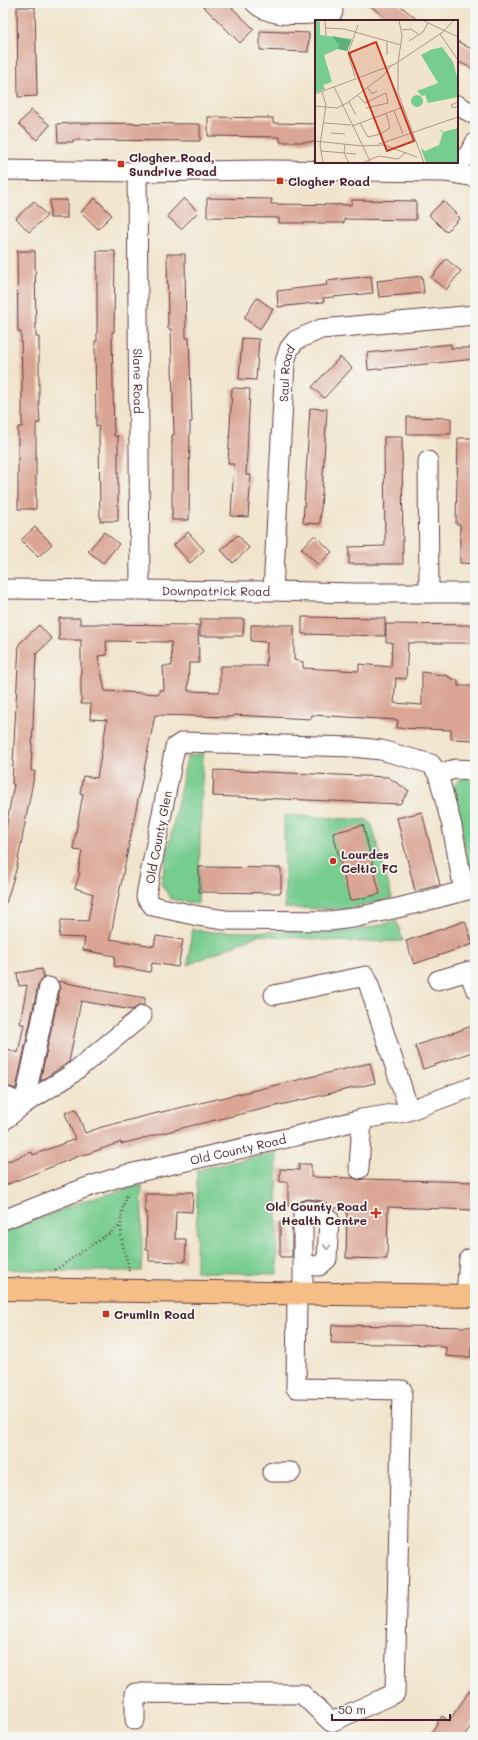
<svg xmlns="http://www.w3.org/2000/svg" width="478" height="1740" viewBox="0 0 478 1740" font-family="Mali,sans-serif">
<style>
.green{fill:#77cc8f;stroke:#60765d}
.building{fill:#daa594;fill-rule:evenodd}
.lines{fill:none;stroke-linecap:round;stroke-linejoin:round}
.minor-casing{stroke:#633d43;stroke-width:21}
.major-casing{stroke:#633d43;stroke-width:24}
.path{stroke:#633d43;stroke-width:2.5;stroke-dasharray:1 3;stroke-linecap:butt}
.minor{stroke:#fff;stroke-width:19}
.major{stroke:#f6be87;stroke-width:22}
.oneway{stroke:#ae9aa0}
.poi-dot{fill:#c8321e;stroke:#f6f6f2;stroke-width:1.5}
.labels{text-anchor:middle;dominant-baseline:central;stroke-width:3.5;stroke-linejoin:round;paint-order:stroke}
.poi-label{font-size:12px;font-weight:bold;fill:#4a1f2b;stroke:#f6f6f2;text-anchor:start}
.street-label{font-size:12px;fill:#4a1f2b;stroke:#f6f6f2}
.inset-road{fill:none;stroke:#ae958c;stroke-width:1}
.view{fill:#c8321e;fill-opacity:0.15;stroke:#c8321e;stroke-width:2}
.inset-edge{fill:none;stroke:#4a1f2b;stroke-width:2}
</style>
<rect width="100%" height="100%" fill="#f6f6f2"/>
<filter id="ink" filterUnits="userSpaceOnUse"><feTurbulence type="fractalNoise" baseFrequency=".025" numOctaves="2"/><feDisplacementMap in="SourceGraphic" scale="8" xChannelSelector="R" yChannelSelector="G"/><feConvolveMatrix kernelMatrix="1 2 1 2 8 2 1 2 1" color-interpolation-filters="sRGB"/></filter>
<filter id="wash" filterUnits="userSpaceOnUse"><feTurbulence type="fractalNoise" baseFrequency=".012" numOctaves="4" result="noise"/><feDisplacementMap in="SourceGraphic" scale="16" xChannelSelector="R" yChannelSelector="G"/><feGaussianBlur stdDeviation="0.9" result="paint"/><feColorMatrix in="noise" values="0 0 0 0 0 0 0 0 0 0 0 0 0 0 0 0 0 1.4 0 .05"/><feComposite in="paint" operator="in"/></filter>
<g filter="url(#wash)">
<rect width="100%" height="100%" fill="#f1e4cc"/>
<!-- green -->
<g class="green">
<polygon points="203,753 198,904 171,899 161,884 187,757"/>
<path d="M475,777V873L469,865L452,790C457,778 463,777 475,777Z"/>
<polygon points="284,815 368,820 372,825 392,898 347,909 285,908"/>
<polygon points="397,921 403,941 353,942 258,935 188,965 192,929 212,932 353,931"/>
<polygon points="277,1152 277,1274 196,1272 197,1170"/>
<polygon points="142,1185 142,1271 54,1271 3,1269 3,1233 86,1200"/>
</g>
<g id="blocks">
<!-- building -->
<g class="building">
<polygon points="200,3 227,3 254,29 240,43"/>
<polygon points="367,3 397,3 419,21 389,21"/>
<polygon points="17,7 35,7 37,96 18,97"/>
<polygon points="260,31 309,33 308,52 260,50"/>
<polygon points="457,41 475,51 475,70 457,61"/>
<polygon points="31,110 50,125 37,140 19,124"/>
<polygon points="208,117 273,118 273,123 316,124 316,142 280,142 280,137 208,136"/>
<polygon points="73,123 200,124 200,141 73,140 73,142 58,142 57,124"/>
<polygon points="95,198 112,215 98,229 81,212"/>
<polygon points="184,198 198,212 181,229 167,216"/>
<polygon points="207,198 272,199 271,204 351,205 352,200 416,201 416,220 344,219 344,223 279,223 279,218 207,217"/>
<rect x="50" y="200" width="17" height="18"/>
<polygon points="34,201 47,216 29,232 16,218"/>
<polygon points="443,201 460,218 446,232 429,215"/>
<polygon points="17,251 35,251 36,337 39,337 39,409 40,423 36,423 36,509 18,509 18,427 22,427 22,380 21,332 18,332"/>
<polygon points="97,251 115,251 114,332 112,332 114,436 118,436 118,521 100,521 99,426 96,426 95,341 97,341"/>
<polygon points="167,254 185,254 186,338 189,338 192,422 190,422 189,520 172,520 172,435 174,435 171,329 168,329"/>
<polygon points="446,259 461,271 446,290 431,278"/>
<polygon points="371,276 373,293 323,298 324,302 278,307 277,291 327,285 326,281"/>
<polygon points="422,276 424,293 379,297 377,281"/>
<polygon points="257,298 273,309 260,329 244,318"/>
<polygon points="242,338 259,339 256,380 239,379"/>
<polygon points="451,344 451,348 475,348 475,359 368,370 367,353"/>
<polygon points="340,357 352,368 324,398 312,387"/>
<polygon points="232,388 250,389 246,475 251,475 248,517 231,516 234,464 228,464"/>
<polygon points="310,408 327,409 320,524 303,523"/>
<polygon points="407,417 451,418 451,434 407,434"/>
<polygon points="384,437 402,437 403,564 349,564 349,547 385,546"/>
<polygon points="458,438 475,438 473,546 475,546 475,564 460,563 460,524 456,524"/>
<polygon points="35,527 52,544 38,557 21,540"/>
<polygon points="104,532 119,544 103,563 88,551"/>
<polygon points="188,532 204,550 190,563 174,545"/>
<polygon points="238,535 249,548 233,563 221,550"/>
<polygon points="315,535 332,552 318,565 301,548"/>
<polygon points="302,617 385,618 385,636 302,634"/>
<path d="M59,618H80V624L198,625L199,663H189L188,691L220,692V666H266L267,642L251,641V625H294V660L303,662V668L359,671V664L391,667L392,642H386V624L474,625V643H408L406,679L396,678L394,703L422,705V672L449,676V678H453V680H458V686H475V740L451,739V730L397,728L398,720L312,715L311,719L233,715V717L155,715L110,939L154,946L156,936L183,940L178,967L152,963L150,972L114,966L115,956L83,950L85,938L59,937L61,920L88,921L93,894L75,888L80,873L78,872L82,851L74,850V843L83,794L80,793L83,776L97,778L107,720L90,719L91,704H81V640H59ZM106,641L171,642L172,666H163L164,690H159V694L105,691L98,656L107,655Z"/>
<polygon points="200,619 244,619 243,636 200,636"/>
<polygon points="39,625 52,639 36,654 31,771 35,771 16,870 6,903 3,903 3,844 14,784 12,784 19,644"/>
<polygon points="214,770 388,777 409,791 400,804 213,796"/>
<polygon points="422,812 440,885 415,891 397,818"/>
<polygon points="363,825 380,894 350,901 333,833"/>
<polygon points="199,867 281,868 281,893 199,892"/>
<polygon points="465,921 473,944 414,964 406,941"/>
<polygon points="42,969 44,978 38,985 16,1089 3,1085 3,1047 18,1053 24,1024 20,1024 27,985 19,986 17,973"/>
<polygon points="58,981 92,988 91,989 145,998 144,1005 140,1005 132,1010 81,1001 69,1062 40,1081 60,989"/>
<polygon points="475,1025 475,1051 423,1069 415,1046"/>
<polygon points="370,1063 375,1083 194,1125 121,1144 121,1142 84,1155 84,1154 3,1186 3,1163 32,1152 33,1155 75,1139 65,1113 76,1109 85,1133 102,1127 145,1116"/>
<polygon points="299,1164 311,1164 311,1177 353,1178 359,1180 364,1179 475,1182 475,1210 388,1207 387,1259 346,1258 347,1208 332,1208 322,1201 309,1199 301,1201 295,1207 288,1206 288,1182 280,1182 280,1169 299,1170"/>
<polygon points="178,1192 193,1192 192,1212 176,1211 175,1239 186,1239 185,1262 149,1261 149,1250 146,1250 147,1212 145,1212 145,1194 178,1194"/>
<polygon points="292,1221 292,1257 280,1257 280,1222"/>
<polygon points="332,1325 475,1327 475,1347 471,1347 471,1357 456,1357 446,1356 446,1347 440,1347 440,1345 331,1343"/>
<polygon points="475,1683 475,1720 464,1737 428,1737 442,1716 449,1721"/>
</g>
</g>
</g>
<g filter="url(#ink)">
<use href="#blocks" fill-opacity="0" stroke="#633d43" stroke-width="1"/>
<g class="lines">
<defs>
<g id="minor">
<path d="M255,3C273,20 310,14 333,12"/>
<polyline points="457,105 475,115"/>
<polyline points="3,170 137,172 269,170 446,172 475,177"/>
<path id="s1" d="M137,172L140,589"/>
<polyline points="446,172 468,155 475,143"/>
<polyline points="428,461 429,593"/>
<path id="s2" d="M3,589L273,591L354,593H475"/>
<path id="s3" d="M273,591L285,362L289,349L296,340L321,329L475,315"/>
<polyline points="438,774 455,769 475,770"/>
<polyline points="464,891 452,826 438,774 431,764 381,750 353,747 183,742 175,747 147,890 146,897 153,906 198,916 225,920 329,921 353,918 406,906 475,888"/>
<polyline points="438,980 469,971 475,988"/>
<polyline points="274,995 366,976 409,1110"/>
<polyline points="3,1096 24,1104 49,987"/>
<polyline points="3,1121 24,1104 69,1076 142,1016"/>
<polyline points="359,1169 362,1119"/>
<path id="s4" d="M3,1220L82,1189L125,1175L313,1132L362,1119L405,1112L475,1086"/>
<polyline points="303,1294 303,1214 308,1210 320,1212 329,1219 327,1259 319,1266 304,1265"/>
<polyline points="466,1295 469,1259 475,1259"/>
<polyline points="272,1472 291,1472"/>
<polyline points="135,1720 135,1693 302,1694 331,1722 395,1693 402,1390 296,1388 297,1294"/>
</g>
<polyline id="major" points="3,1289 475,1296"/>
</defs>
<!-- minor casing -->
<use href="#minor" class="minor-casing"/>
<!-- major casing -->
<use href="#major" class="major-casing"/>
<!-- path -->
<g class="path">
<path d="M128,1192C120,1211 119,1231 124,1251C126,1258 129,1265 129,1273"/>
<polyline points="55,1270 120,1226"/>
</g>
<!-- minor -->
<use href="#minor" class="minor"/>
<!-- major -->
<use href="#major" class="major"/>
</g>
<!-- one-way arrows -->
<defs><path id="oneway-chevron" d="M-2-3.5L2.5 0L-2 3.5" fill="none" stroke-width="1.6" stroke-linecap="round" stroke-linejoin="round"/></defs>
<use class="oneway" href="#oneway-chevron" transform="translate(327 1247) rotate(93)"/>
</g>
<!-- markers -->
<g class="poi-dot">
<rect x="117" y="160" width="8" height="8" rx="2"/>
<rect x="276" y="177" width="8" height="8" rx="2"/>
<circle cx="333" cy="861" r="4"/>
<path d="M374 1207h4v4h4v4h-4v4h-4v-4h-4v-4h4z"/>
<rect x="102" y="1310" width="8" height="8" rx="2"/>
</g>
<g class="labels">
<!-- poi labels -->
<g class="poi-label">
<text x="129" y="157">Clogher Road,<tspan x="129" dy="14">Sundrive Road</tspan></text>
<text x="288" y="181">Clogher Road</text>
<text x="341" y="854">Lourdes<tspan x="341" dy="14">Celtic FC</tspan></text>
<text x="367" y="1206" text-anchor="end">Old County Road<tspan x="367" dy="14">Health Centre</tspan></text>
<text x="114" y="1314">Crumlin Road</text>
</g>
<!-- street labels -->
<g class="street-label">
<text stroke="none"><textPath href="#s3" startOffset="218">Saul Road</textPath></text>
<text stroke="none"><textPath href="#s1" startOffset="209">Slane Road</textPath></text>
<text stroke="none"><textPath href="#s2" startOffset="213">Downpatrick Road</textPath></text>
<text transform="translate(158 837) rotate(-79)">Old County Glen</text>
<text stroke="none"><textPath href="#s4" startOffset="246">Old County Road</textPath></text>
</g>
</g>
<!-- overview -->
<g transform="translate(315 20)">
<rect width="143" height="143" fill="#f1e4cc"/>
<path d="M0,0L5,2V15L37,19L32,31L23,29L9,35L17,62L8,65L10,69L0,73ZM127,27L138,42L143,60V77L113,83L110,75L107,76L102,71L123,63L106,35L115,30ZM96 81a6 6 0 1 1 12 0a6 6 0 1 1-12 0ZM143,108V143H111L106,128L110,131L124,125L128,112L124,111L127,110L128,112Z" fill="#77cc8f"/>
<path d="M17,16L36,20L32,31L23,29L24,25Z" fill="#61b07a"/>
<path class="inset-road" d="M10,0L11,16M84,0L87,16L83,43V73L109,143M107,0L143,17M11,8L29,9L86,25M87,10L96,9L103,14M125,14L143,40M94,21L108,12L113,3M72,35V21M40,57L33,33L43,5M19,67L56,143M52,67L57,74L62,71M7,72L11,85L5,125L8,143M0,74L80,44L128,12L139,0M42,75L50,83L71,73L73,83L51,88M34,82L41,95M143,82L136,85L138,88L143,86M0,86L22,88L32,83L69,55L76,46M79,91L88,114M9,103L36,105M45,103L53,117L65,114L75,108L71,93M37,106L88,87M16,113L30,114M0,121L47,126L69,125L102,137M30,124L29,133L34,143M64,124L143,97M6,131L41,134M47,143L64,136L83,139L91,132"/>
<path class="view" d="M61,22L99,121L72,131L34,33Z"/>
<rect width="143" height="143" class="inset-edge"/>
</g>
<!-- margin -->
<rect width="478" height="1740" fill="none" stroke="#f6f6f2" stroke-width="16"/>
<!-- scale -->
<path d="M332 1714v6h118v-6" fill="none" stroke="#4a1f2b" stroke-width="2"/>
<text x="338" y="1714" font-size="12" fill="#4a1f2b" stroke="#f6f6f2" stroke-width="3" paint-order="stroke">50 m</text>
</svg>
